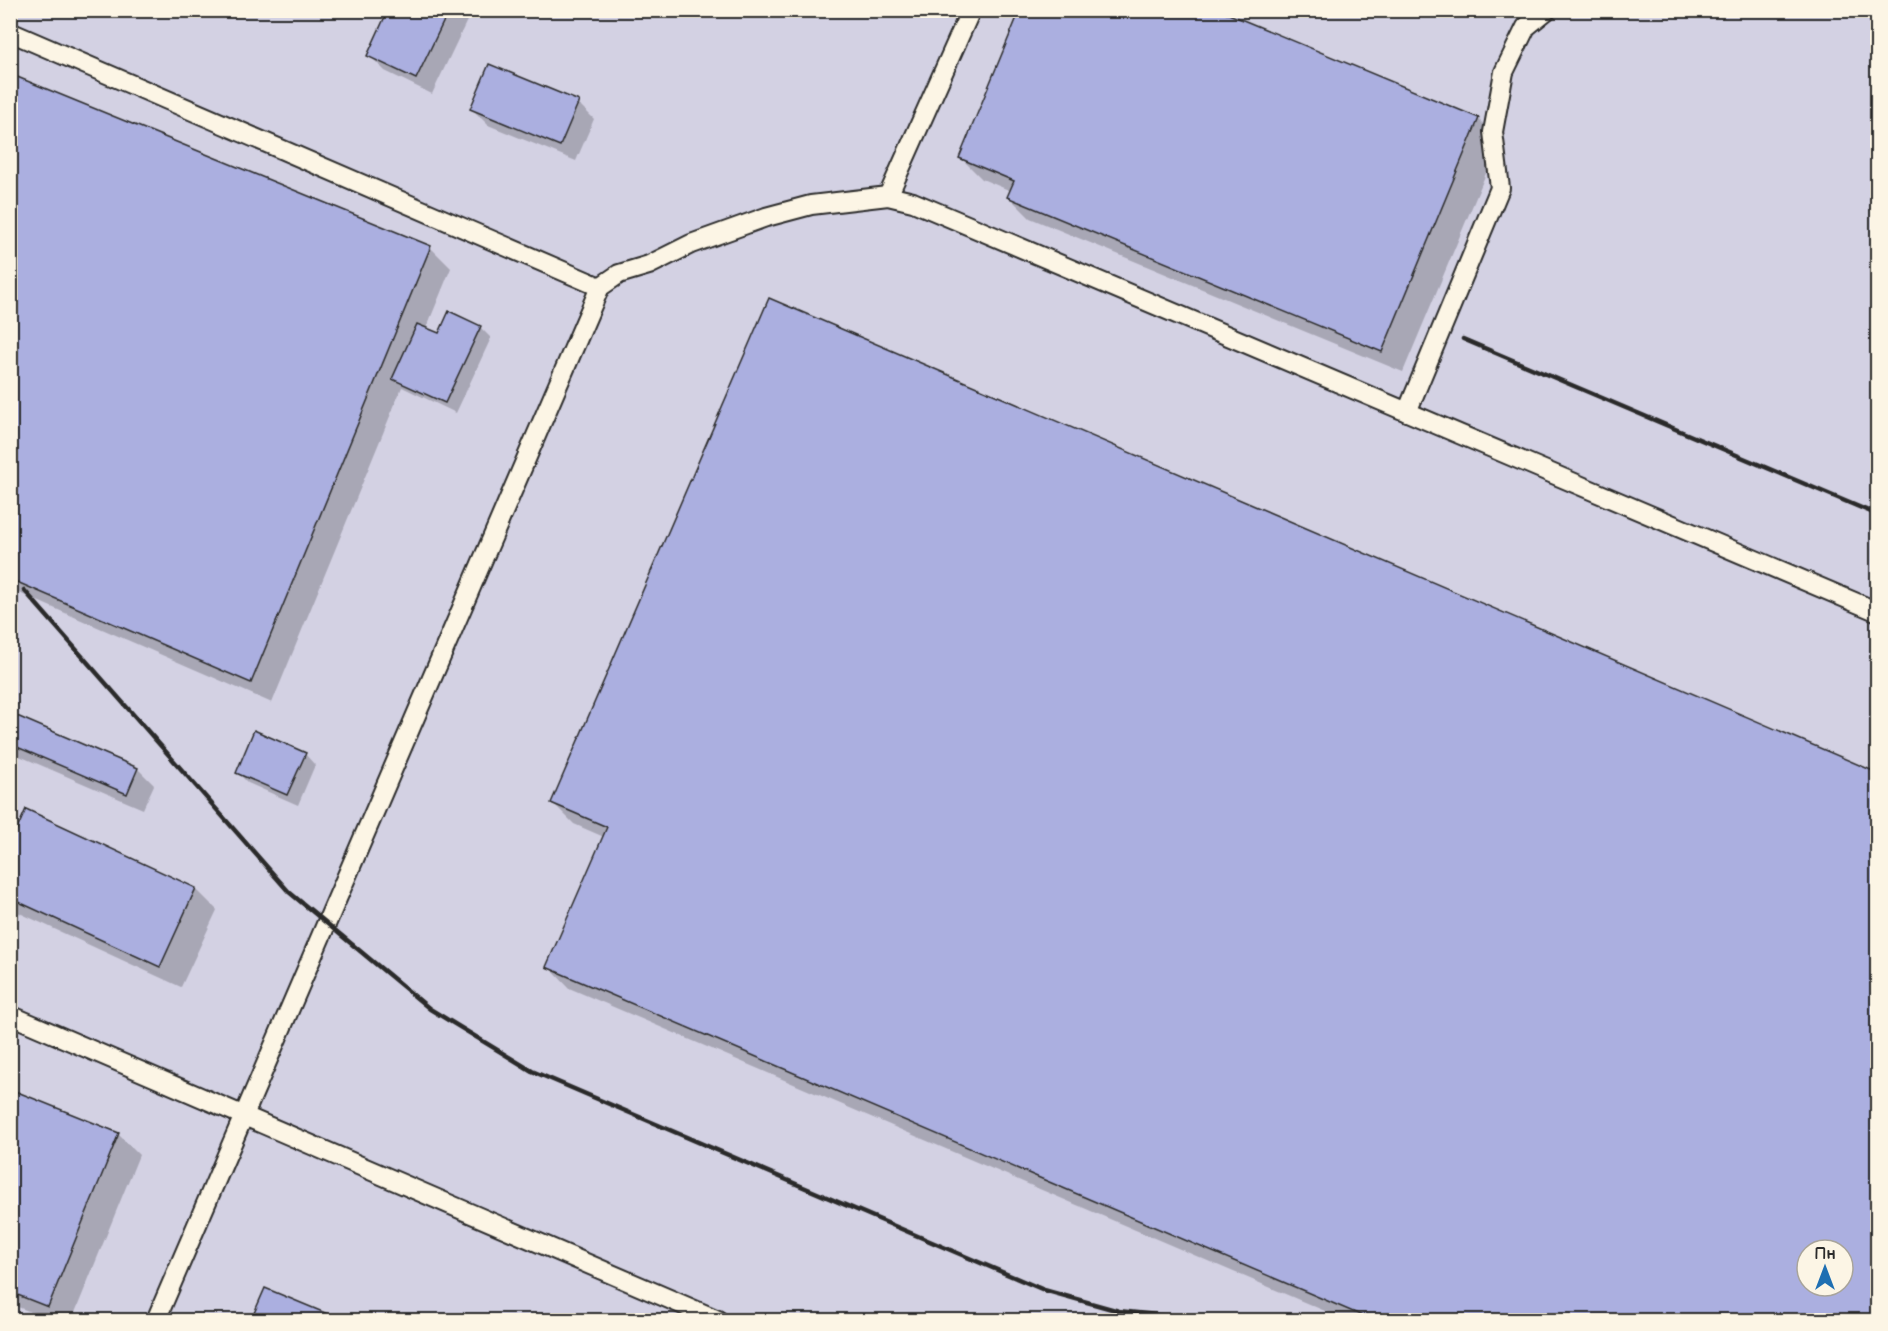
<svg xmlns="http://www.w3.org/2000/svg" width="1888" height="1331" viewBox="0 0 1888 1331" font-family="'Balsamiq Sans',sans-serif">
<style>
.built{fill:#d3d1e3;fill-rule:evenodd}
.shadow{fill:#0003;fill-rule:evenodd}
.building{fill:#abafe0;stroke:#2b2b2b;stroke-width:1.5;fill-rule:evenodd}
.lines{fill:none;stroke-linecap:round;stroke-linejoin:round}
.lane-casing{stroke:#2b2b2b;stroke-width:22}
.lane{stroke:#fcf5e5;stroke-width:18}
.rail{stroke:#2b2b2b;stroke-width:4.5}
</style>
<rect width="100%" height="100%" fill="#e4e0e4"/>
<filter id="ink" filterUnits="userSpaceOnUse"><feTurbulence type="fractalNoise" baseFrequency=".0167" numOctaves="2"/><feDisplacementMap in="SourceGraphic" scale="12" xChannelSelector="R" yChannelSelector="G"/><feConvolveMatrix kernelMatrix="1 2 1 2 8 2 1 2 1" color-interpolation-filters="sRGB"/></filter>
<g filter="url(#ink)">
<!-- built -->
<path class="built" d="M10,11H1877V1320H11ZM1807,1250H1843V1286H1807Z"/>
<!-- shadow -->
<g class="shadow">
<polygon points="390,10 472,10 432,94 385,71 369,55"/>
<polygon points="10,76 430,247 451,268 426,329 440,335 480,327 491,338 456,413 402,387 272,703 10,589"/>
<polygon points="578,103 594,119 576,161 488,125 472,109"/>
<polygon points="1478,119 1500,140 1403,372 1030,218 1009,197 1011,191 982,179 961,158"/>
<polygon points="10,715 138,769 154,785 143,809 10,752"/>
<polygon points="305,754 315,765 298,805 248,783 237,772"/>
<path d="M1878,775V1320H1346L569,988L548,966L604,837L574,824L553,803ZM1807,1250H1843V1286H1807Z"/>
<polygon points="10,848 196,889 217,910 181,987 13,910 10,907"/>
<polygon points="10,1091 118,1134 139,1155 72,1320 52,1320 10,1304"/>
<polygon points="266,1290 338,1320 253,1320"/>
</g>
<!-- building -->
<g class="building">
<polygon points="388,10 449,10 416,79 367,56"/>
<polygon points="1020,10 1219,10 1479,118 1382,352 1007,197 1014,181 959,158"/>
<polygon points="489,64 579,101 560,146 470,109"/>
<polygon points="10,74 431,246 251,683 10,579"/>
<path d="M769,298L1878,773V1320H1372L546,967L607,827L551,803ZM1807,1250H1843V1286H1807Z"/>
<polygon points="449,311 481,326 445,403 392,379 417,324 439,333"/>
<polygon points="10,713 138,768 127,794 10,744"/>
<polygon points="254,730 306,753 287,795 236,773"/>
<polygon points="26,809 196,888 160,967 10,898 10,845"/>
<polygon points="10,1089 119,1133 48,1307 10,1292"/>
<polygon points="265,1288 342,1320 251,1320"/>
</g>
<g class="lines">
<defs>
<g id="lane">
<polyline points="10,32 600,287"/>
<polyline points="888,196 971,10"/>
<polyline points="1407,412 1500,188 1493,132 1504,72 1526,27 1547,10"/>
<polyline points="10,1015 718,1320"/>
<polyline points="156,1320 600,287 619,274 649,265 691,244 766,217 811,205 888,196 913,202 1878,612"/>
</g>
</defs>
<!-- lane casing -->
<use href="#lane" class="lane-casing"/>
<!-- lane -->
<use href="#lane" class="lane"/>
<!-- rail -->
<g class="rail">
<polyline points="1463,339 1878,515"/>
<polyline points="24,590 289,892 430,1009 532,1071 1044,1290 1119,1311 1203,1320"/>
</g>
</g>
</g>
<!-- margin -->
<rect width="1888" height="1331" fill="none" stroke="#fcf5e5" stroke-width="36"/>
<rect x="18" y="18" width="1852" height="1295" fill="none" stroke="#2b2b2b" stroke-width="2" filter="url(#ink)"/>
<!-- north arrow -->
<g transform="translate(1825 1268)"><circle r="28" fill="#fcf5e5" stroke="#a8a49b" stroke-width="1.5"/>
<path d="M0-4.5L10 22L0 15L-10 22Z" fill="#1f6fb2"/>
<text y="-9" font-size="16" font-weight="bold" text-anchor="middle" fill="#2b2b2b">Пн</text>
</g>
</svg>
